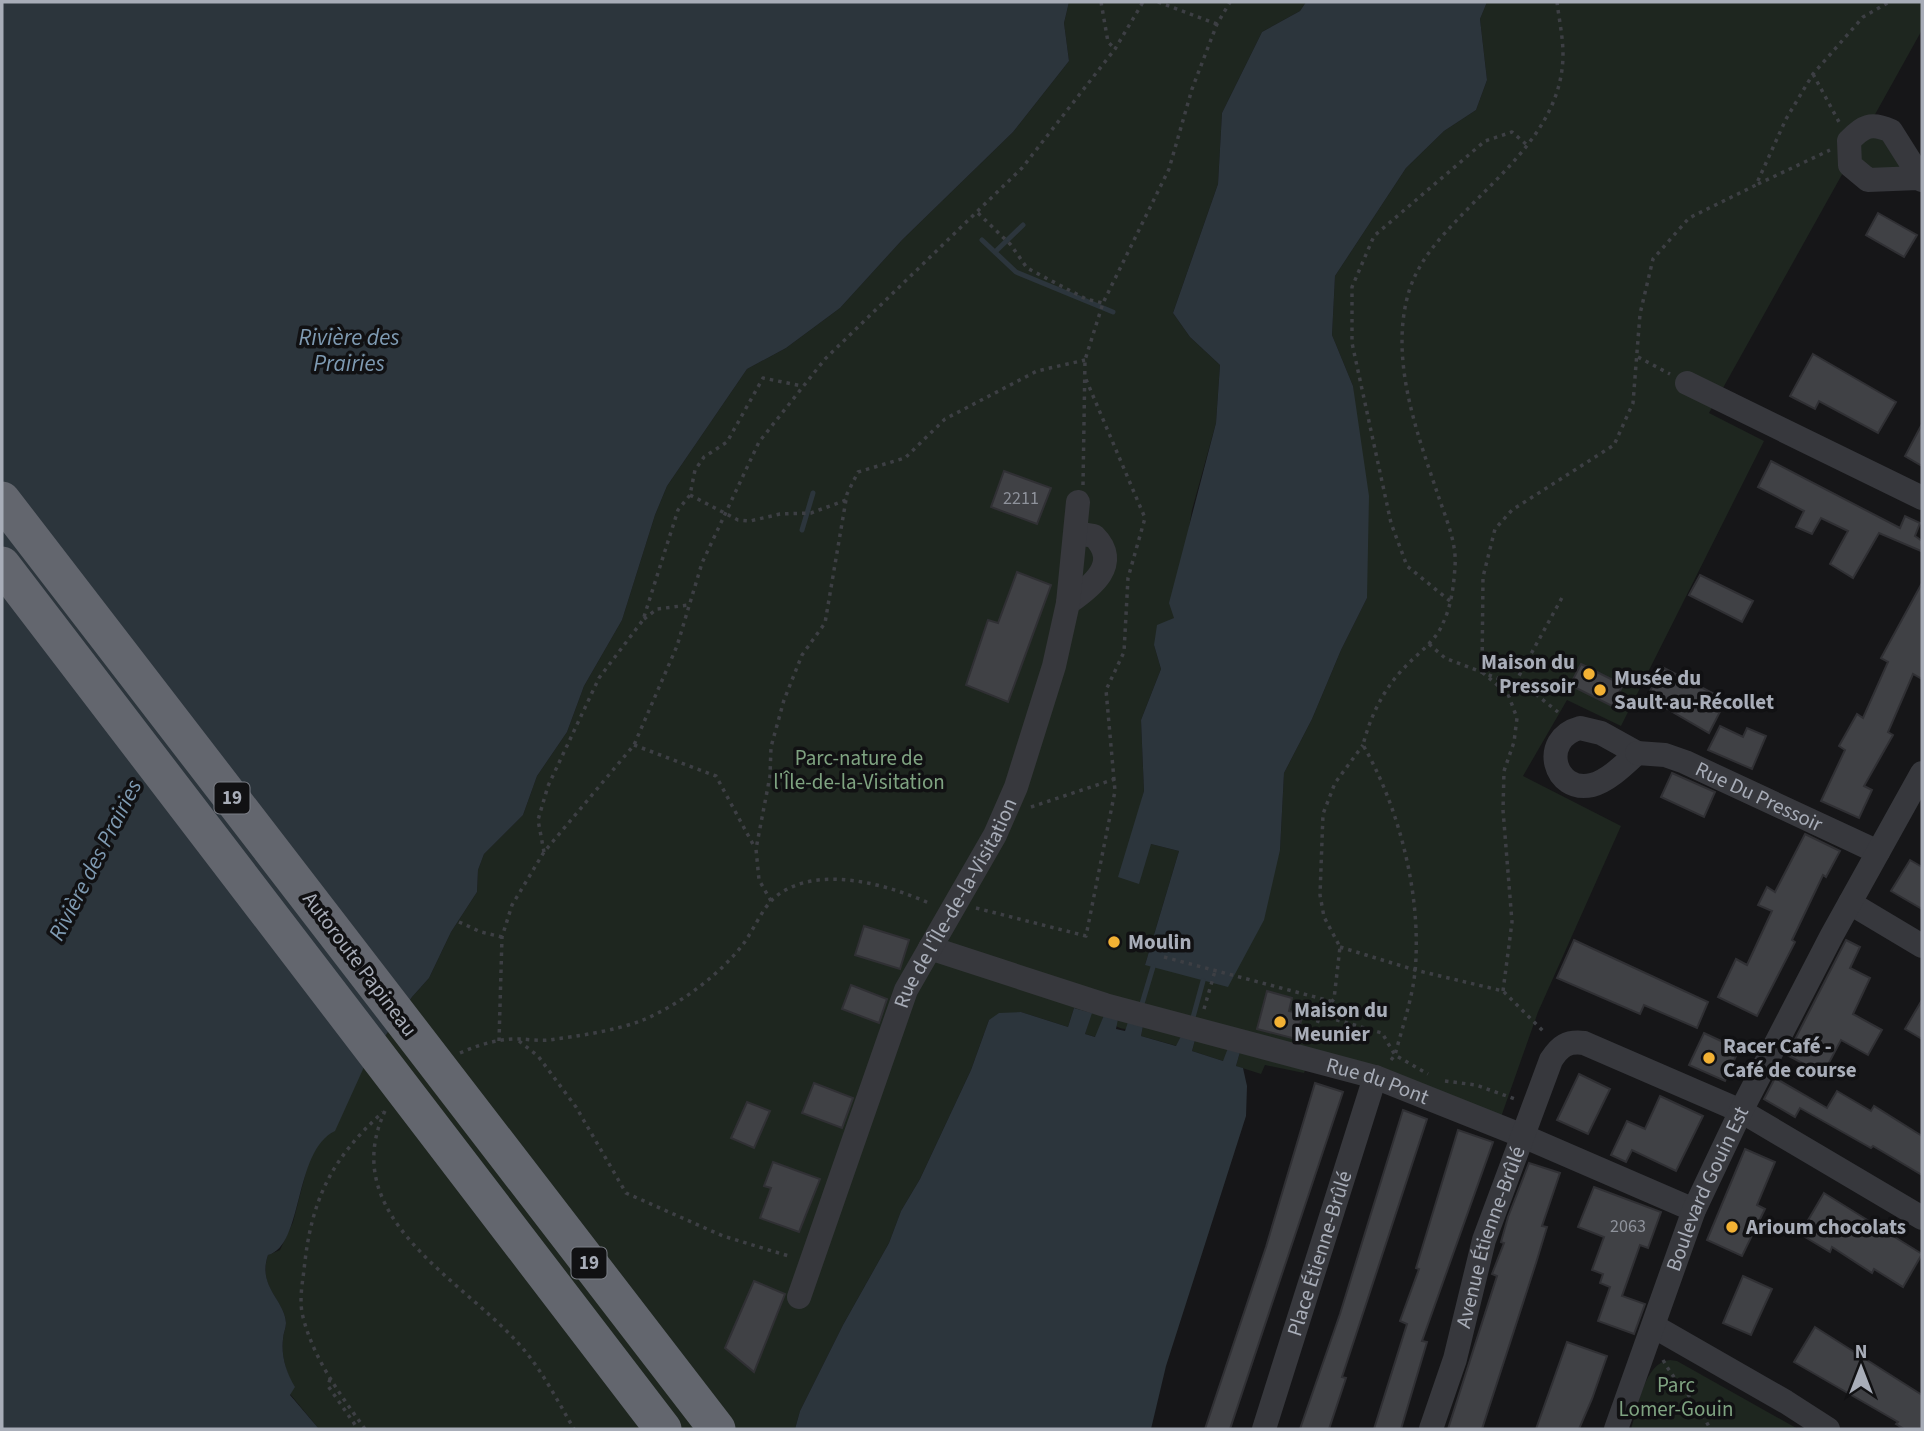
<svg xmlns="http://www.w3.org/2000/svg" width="1924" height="1431" viewBox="0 0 1924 1431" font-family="'Source Sans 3',sans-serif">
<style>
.green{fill:#1e261f}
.water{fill:#2c353c}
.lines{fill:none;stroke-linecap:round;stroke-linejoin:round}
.stream{stroke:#2c353c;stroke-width:5}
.building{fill:#404145;stroke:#303034;stroke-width:2}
.path{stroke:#3d3f44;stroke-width:3.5;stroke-dasharray:3.5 5;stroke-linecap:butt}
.minor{stroke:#37383d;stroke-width:24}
.highway{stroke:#63666e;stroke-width:37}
.poi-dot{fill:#f2b134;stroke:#111113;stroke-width:2.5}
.labels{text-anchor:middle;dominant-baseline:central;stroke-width:7;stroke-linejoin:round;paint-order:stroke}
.number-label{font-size:18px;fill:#8e929b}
.shield{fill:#111113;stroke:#7b7e86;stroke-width:2}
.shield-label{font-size:19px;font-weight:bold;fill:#a8adb8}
.poi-label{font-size:21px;font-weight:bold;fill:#a8adb8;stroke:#111113;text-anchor:start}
.park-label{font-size:21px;fill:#7fa381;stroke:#111113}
.street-label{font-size:21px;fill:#a8adb8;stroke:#111113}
.water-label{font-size:23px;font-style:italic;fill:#7f9bb3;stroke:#111113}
</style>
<rect width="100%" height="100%" fill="#161618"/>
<!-- green -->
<g class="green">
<path d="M1069,2H1306L1300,11L1262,32L1222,113L1218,184L1173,313L1190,337L1220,365L1216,423L1192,510L1174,618L1154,645L1161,669L1141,720L1144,791L1134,831L1151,844L1179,851L1145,965L1280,850L1284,773L1312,719L1341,650L1367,598L1353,386L1332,335L1335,276L1406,168L1444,131L1476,110L1487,80L1480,19L1487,2H1922V30L1863,136L1881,135L1901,168L1872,170L1854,153L1709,413L1764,441L1621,726L1567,700L1523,776L1621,826L1538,1012L1501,1117L1312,1049L1304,1073L1265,1065L1261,1074L1236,1066L1240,1052L1223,1061L1192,1051L1195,1040L1181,1036L1177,1046L1141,1036L1143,1026C1123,1031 1118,1031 1104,1015L1096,1037L1085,1034L1091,1013L1074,1008L1068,1027L1021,1012L989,1020L971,1070L920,1179L901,1211L889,1243L843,1325L800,1411L795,1429H319L290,1394L294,1387C286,1372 281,1356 283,1339C283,1334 286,1328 286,1323C285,1300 257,1288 268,1255L280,1250L293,1222L309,1160L364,1067L412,997L429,978L451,932L477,892L478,870L484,854L523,815L537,776L567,732L584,686L622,620L655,515L667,486L747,369L786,348L840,308L902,240L1013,132L1069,61L1064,23Z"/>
<path d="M1670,1360L1677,1361L1798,1429H1631C1638,1408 1644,1362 1670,1360Z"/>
</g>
<!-- water -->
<g class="water">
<path d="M2,2H1069L1064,23L1069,61L1013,132L902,240L840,308L786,348L747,369L667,486L655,515L622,620L584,686L567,732L537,776L523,815L484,854L478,870L477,892L451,932L429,978L412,997L364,1067L335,1131C293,1151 304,1246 268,1255C257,1287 285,1300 286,1323C286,1328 283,1334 283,1339C281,1356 286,1372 295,1387L290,1395L319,1429H2Z"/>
<polygon points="1306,2 1487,2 1480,19 1487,80 1476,110 1444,131 1406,168 1335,276 1332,335 1353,386 1369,496 1367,598 1341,650 1312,719 1284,773 1280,850 1264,920 1228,987 1145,965 1179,851 1151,844 1139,884 1118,877 1144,791 1141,720 1161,669 1154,645 1157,625 1174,618 1169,603 1216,423 1220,365 1190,337 1173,313 1218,184 1222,113 1262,32 1300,11"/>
<polygon points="1074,1008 1092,1013 1085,1034 1095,1037 1104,1015 1118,1019 1116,1029 1125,1031 1128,1022 1143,1026 1141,1036 1176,1046 1181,1036 1195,1040 1192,1051 1223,1061 1228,1048 1240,1052 1236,1066 1243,1068 1247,1086 1246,1116 1166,1366 1151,1429 795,1429 800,1411 843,1325 889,1243 901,1211 920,1179 971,1070 989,1020 999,1013 1021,1012 1068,1027"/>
</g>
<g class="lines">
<!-- stream -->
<g class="stream">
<polyline points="982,240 1016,272 1113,312"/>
<polyline points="995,252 1023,225"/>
<polyline points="802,530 813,493"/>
<polyline points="1141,1007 1153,967"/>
<polyline points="1192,1021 1203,981"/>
</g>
</g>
<!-- building -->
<g class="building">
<polygon points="1878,213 1917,235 1904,257 1866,235"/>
<polygon points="1813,354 1896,402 1878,433 1819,401 1815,409 1790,396"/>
<polygon points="1922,424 1922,466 1905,456"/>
<polygon points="1771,461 1900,528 1905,516 1920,523 1915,536 1922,541 1921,551 1879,533 1853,578 1830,564 1848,531 1821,518 1812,534 1796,527 1804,511 1758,487"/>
<polygon points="1004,471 1051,488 1037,524 991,507"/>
<polygon points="1017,572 1051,585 1008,702 966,685 988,620 998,623"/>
<polygon points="1700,575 1753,601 1742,622 1689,595"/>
<polygon points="1922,583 1922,679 1913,674 1888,732 1893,735 1864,786 1872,790 1859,818 1821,801 1845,750 1839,746 1857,714 1863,718 1888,662 1881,658"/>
<polygon points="1581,664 1623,685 1612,706 1570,685"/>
<polygon points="1662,667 1726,700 1709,733 1647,697"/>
<polygon points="1720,726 1743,737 1747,728 1766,736 1752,769 1708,750"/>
<polygon points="1672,773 1715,792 1704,817 1661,797"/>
<polygon points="1805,834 1840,851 1826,877 1823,875 1792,940 1795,942 1757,1016 1718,997 1736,959 1747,965 1772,911 1758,905 1767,887 1775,892"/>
<polygon points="1910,860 1922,867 1922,909 1891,891"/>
<polygon points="864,926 909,940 900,969 855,955"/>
<polygon points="1574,940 1708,1002 1697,1028 1644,1005 1640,1014 1557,978"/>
<polygon points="1846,940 1860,947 1850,968 1870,978 1853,1014 1882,1030 1868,1055 1841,1040 1823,1074 1787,1055"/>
<polygon points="851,985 887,999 879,1023 842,1009"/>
<polygon points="1267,991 1292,998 1289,1011 1303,1014 1296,1039 1257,1029"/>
<polygon points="1922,1000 1922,1039 1905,1029"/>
<polygon points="1704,1033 1736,1048 1732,1054 1736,1056 1725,1081 1689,1065"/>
<polygon points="1579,1074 1610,1089 1588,1134 1557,1120"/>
<polygon points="1775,1078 1827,1108 1837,1091 1871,1111 1874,1106 1922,1136 1922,1175 1873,1146 1871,1148 1800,1108 1795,1117 1764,1099"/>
<polygon points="814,1083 853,1098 842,1128 802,1113"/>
<polygon points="1315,1083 1343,1092 1230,1429 1205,1429 1266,1247"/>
<polygon points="1660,1096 1703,1116 1676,1171 1632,1150 1626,1162 1611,1155 1627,1121 1645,1129"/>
<polygon points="747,1102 770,1111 754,1148 731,1138"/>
<polygon points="1403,1110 1427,1119 1342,1377 1346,1378 1329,1429 1300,1429 1340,1314"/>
<polygon points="1458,1130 1493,1142 1422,1341 1427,1342 1401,1429 1374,1429 1407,1324 1400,1321 1419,1269 1416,1268"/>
<polygon points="1745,1149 1775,1162 1757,1205 1765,1209 1742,1256 1707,1240"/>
<polygon points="773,1162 820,1179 799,1232 760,1218 771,1188 764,1186"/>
<polygon points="1529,1163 1560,1173 1542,1226 1547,1227 1536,1263 1482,1429 1448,1429 1497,1276 1492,1274 1504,1243 1501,1242 1508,1217"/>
<polygon points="1594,1187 1661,1212 1648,1248 1640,1245 1622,1296 1645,1304 1634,1334 1598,1321 1610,1287 1600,1283 1603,1274 1592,1270 1604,1237 1578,1227"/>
<polygon points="1824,1193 1922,1254 1903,1287 1874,1269 1872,1273 1832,1247 1830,1252 1800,1234"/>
<polygon points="1743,1276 1772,1289 1751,1335 1723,1323"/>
<polygon points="754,1281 785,1294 754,1372 725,1348"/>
<polygon points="1815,1327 1922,1395 1922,1429 1904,1429 1896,1424 1898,1422 1794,1362"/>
<polygon points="1567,1342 1607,1356 1592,1399 1579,1429 1536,1429"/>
</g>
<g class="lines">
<!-- path -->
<g class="path">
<polyline points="1101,2 1108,42 1115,49"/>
<polyline points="1158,2 1217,24"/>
<polyline points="1813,74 1839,122"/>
<polyline points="1758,184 1830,150"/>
<polyline points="978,213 1011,245 1027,268 1086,299 1103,303"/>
<polyline points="1638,357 1670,374"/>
<polyline points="1083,485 1085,360 1103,303 1169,169 1192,89 1217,24 1230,2"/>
<polyline points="690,495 738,520 750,521 780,514 811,513 846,500"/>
<polyline points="1450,601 1407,566 1391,523 1352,343 1352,287 1374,236 1485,141 1512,132 1527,145"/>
<polyline points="644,619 657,609 689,605"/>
<polyline points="1429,644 1445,658 1533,692 1558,712"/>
<polyline points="1515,683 1564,594"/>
<polyline points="634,745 716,776 755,848"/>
<polyline points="1031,807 1115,779"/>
<polyline points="544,852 538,820 548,786 599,678 643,620 678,510 690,495 695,470 704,457 727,442 763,378 802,386"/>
<polyline points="771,901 759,880 756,849 770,776 771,747 784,700 802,655 825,623 847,494 858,472 905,458 945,419 1037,371 1085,360"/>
<polyline points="976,908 1086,936 1115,791 1106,690 1124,652 1128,578 1145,518 1085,377"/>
<polyline points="459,922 481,932 502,937"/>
<polyline points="1340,947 1415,970 1503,991 1545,1033"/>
<polyline points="1164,957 1334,1002"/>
<polyline points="1503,991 1512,922 1503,810 1504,771 1514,742 1517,718 1508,694 1482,672 1483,577 1495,529 1512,510 1614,445 1633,403 1640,314 1653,259 1689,218 1756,185 1786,119 1813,74 1863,17 1889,2"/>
<polyline points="1204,1009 1215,971"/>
<polyline points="1320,1015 1382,1033 1395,1055 1428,1074"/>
<polyline points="1312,1039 1320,1015 1334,999 1340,947 1324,917 1320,895 1323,814 1335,783 1363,745"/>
<polyline points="499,1041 502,937 512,905 544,852 634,745 677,646 702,563 759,442 825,359 1022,168 1115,49 1143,2"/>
<polyline points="519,1041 538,1056 576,1107 626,1193 723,1236 792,1257"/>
<path d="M460,1053C478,1045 497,1039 517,1039C527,1039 538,1041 549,1040C578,1036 615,1031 643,1020C679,1005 721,974 744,943C754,929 762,909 774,898C815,863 887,884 931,904"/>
<path d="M1391,1060L1395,1055C1402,1028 1412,1000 1415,972C1422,897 1400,809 1363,745C1370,717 1384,688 1405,667C1418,653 1436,641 1443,623C1451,607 1454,585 1455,566C1457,543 1445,516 1438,495C1416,430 1388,356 1410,288C1420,260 1438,240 1458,219C1502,172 1563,125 1563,54C1563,37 1559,19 1557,2"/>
<polyline points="1445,1081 1476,1085 1515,1099"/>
<path d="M385,1111C336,1216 460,1278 518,1343C541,1368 557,1400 574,1429"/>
<path d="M1663,1360C1678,1387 1696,1399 1710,1429"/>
<polyline points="330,1379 328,1386 358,1429"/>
<path d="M365,1429C340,1394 314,1360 303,1317C299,1302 302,1285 304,1270C311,1200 331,1159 383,1112"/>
</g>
<!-- minor -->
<g class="minor">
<path d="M1918,178L1868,180L1850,165L1849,141C1863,126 1871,122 1891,131L1922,180"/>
<polyline points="1687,383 1922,498"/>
<path d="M1068,603C1091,587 1122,564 1094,536L1076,533"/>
<path d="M1580,728L1601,733L1637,753C1625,764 1608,781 1592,785C1554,794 1539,739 1580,728Z"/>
<path id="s1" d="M1637,753L1665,755L1685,762L1878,852"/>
<polyline points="1850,903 1922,946"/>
<path id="s2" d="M930,948L1105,1005L1375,1077L1523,1136L1694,1210"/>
<path id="s3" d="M799,1297L906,990L995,835L1016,787L1054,666L1068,603L1078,502"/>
<polyline points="1655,1327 1786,1402 1828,1429"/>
<path id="s4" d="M1264,1429L1375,1077"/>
<path id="s5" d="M1431,1429L1455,1359L1484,1240L1551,1060C1560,1046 1567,1041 1584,1043L1741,1111L1922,1218"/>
<path id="s6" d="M1616,1429L1694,1210L1741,1111L1832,935L1922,773"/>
</g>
<!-- highway -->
<g class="highway">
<polyline points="2,500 717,1429"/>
<polyline points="2,565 663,1429"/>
</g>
</g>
<!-- markers -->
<g class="poi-dot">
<circle cx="1589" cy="674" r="7"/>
<circle cx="1600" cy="690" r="7"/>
<circle cx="1114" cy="942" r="7"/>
<circle cx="1280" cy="1022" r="7"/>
<circle cx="1709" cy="1058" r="7"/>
<circle cx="1732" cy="1227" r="7"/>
</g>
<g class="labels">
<!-- number labels -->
<g class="number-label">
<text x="1021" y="498">2211</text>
<text x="1628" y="1226">2063</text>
</g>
<!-- shield labels -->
<g class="shield">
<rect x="214.5" y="782.5" width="35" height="31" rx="5"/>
<rect x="571.5" y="1247.5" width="35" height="31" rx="5"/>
</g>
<g class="shield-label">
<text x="232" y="798">19</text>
<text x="589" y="1263">19</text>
</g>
<!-- poi labels -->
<g class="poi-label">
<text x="1575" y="662" text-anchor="end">Maison du<tspan x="1575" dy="24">Pressoir</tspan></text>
<text x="1614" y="678">Musée du<tspan x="1614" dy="24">Sault-au-Récollet</tspan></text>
<text x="1128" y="942">Moulin</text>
<text x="1294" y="1010">Maison du<tspan x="1294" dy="24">Meunier</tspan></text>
<text x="1723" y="1046">Racer Café -<tspan x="1723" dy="24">Café de course</tspan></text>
<text x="1746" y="1227">Arioum chocolats</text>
</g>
<!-- park labels -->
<g class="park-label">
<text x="859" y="758">Parc-nature de<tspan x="859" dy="24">l'Île-de-la-Visitation</tspan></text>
<text x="1676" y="1385">Parc<tspan x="1676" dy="24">Lomer-Gouin</tspan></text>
</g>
<!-- street labels -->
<g class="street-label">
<text stroke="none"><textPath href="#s1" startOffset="131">Rue Du Pressoir</textPath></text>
<text stroke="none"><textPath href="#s3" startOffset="425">Rue de l'Île-de-la-Visitation</textPath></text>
<text transform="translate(360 964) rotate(53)">Autoroute Papineau</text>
<text stroke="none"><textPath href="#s2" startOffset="467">Rue du Pont</textPath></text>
<text stroke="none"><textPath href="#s6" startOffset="257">Boulevard Gouin Est</textPath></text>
<text stroke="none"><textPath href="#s5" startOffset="201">Avenue Étienne-Brûlé</textPath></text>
<text stroke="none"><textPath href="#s4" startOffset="184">Place Étienne-Brûlé</textPath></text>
</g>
<!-- water labels -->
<g class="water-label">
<text x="349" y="337">Rivière des<tspan x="349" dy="26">Prairies</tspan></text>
<text transform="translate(95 860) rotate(-63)">Rivière des Prairies</text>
</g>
</g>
<!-- border -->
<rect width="1924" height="1431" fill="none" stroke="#a8adb8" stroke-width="7"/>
<!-- north arrow -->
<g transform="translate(1861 1368)" stroke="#111113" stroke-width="5" paint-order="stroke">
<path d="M0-5L12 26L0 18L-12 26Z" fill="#a8adb8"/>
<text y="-10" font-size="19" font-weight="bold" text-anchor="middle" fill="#a8adb8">N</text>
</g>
</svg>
